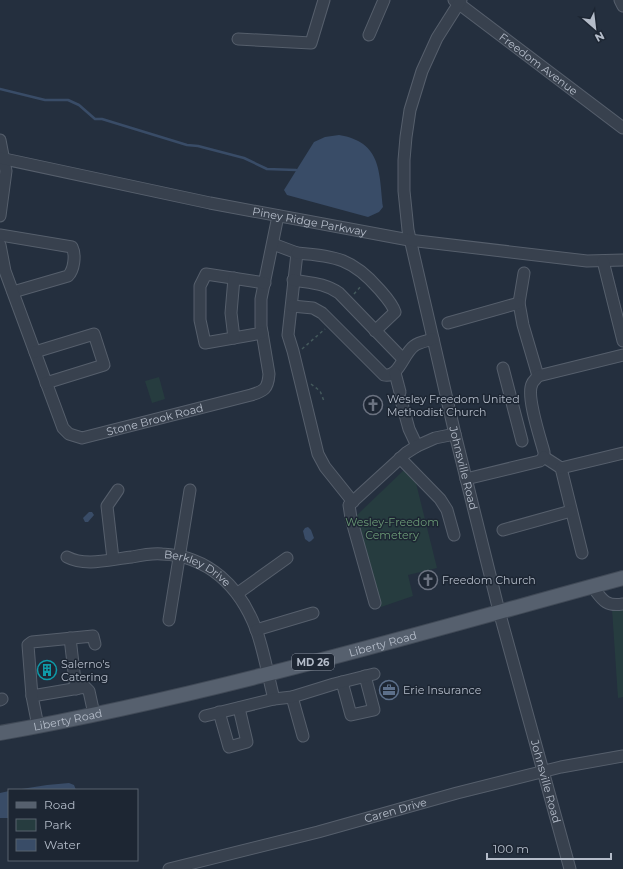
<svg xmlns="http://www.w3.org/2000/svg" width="623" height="869" viewBox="0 0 623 869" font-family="Montserrat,sans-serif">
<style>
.green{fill:#263c3f}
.water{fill:#394c67}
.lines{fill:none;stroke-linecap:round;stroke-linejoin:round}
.stream{stroke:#394c67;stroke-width:2.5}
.minor-casing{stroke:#565f6c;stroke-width:13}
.major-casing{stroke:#414a57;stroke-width:16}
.path{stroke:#44595c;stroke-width:1.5;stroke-dasharray:3 3;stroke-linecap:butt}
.minor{stroke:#38414e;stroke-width:11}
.major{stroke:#56606e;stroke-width:14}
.labels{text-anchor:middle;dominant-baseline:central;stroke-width:3;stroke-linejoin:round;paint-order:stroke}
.shield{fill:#1d2633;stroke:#878f9c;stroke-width:1}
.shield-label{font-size:10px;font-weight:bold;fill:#b4bcc9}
.street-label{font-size:11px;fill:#b4bcc9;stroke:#1d2633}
.poi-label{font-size:11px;fill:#b4bcc9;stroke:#1d2633;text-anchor:start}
.park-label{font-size:11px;fill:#6b9a76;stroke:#1d2633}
</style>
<rect width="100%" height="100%" fill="#242f3e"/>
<!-- green -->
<g class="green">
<polygon points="159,377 165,399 152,403 145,381"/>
<polygon points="404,470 416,483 437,568 408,575 413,596 381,607 378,602 356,516"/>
<polygon points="623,606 623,697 618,698 612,609"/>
</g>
<!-- water -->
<g class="water">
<path d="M339,135C382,142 379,172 383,207L379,212L368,217L287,195L284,190L314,142L325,137Z"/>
<polygon points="89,512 92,512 94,515 88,522 85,522 83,518"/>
<polygon points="308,527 311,530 314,538 311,541 309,542 305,539 303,531 305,528"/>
<polygon points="69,783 74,785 76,790 15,790 47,785"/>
<polygon points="9,791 9,818 0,818 0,793"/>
</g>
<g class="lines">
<!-- stream -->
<polyline class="stream" points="0,89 45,100 68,100 79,105 95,119 102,119 187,145 198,146 244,158 267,169 296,170"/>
<defs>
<g id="minor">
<path id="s1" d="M454,0L623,128"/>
<path id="s2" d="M461,0L437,38L422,71L410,110L406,137L404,160V191L408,230L455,434L499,611L570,869"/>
<polyline points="620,0 623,6"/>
<polyline points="369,35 384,0"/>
<polyline points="238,39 311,43 324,0"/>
<polyline points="0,140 6,171 0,216"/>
<path id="s3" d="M0,158L210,203L409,240L587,261L623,260"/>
<path d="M0,235L72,247C76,255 74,270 68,276L13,292"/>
<polyline points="273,244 297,253 288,335 293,351 318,454 325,467 353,502"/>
<path id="s4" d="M0,245L5,271L63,428L69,434L82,438L251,395C264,391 268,389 269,374L261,326V299L278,216"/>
<path d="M297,253C336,256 353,259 379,289C385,296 392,303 395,312L375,331"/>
<polyline points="603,261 623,341"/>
<polyline points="524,273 519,303 523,325 538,376"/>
<path d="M293,280C310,283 325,283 339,293L403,359"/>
<path d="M292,306L313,308L322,313L384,375C399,378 403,354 414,346C419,342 427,341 433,339"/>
<polyline points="448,323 519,303"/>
<polyline points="262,333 205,343 200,320 200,286 206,274 265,283"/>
<polyline points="234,338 231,313 234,278"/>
<polyline points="35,352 94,334 104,365 46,383"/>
<polyline points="503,368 522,441"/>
<polyline points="395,373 400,392"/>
<polyline points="401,400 409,429 417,446"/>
<path d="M544,457V452C540,437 526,396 532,384C533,381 536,379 538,376L623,355"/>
<polyline points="544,457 561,468 582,553"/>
<polyline points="400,458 440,499 447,510 454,535"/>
<polyline points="561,468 623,453"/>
<polyline points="466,479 540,461 544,457"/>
<polyline points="503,530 571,511"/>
<path id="s5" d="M67,557C86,567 111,559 132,557C142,555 153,553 162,554C209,556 240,587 256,629C264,651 268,676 274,699"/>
<polyline points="113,559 107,506 118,490"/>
<path d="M592,586C602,599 605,607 623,604"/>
<polyline points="238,593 287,558"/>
<polyline points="375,603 351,518 349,505 406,453 417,446 435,438 455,434"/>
<polyline points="169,620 190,490"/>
<polyline points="256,630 313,613"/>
<polyline points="70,638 76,689"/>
<polyline points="342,682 351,715 374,710 365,676"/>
<polyline points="32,696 85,687 89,691 94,714"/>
<polyline points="292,697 303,736"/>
<polyline points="0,700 2,699"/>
<polyline points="219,712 229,747 247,742 239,708"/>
<polyline points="205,716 274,699 292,697 334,684 374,674"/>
<polyline points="38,726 32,696 28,645 32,642 93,636 95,644"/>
<path id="s6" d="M169,869L318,832L457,793L561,767L623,756"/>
</g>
<g id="major">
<path id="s7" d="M0,733C211,695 417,634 623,578"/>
</g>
</defs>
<!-- minor casing -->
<use href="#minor" class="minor-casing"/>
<!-- major casing -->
<use href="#major" class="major-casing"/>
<!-- path -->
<g class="path">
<polyline points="354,294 362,285"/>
<polyline points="302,349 325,329"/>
<polyline points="311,384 320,391 324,401"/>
</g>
<!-- minor -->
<use href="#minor" class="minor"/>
<!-- major -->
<use href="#major" class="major"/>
</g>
<!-- icons -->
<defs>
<symbol id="church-ring" viewBox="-11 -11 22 22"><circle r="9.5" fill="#1d2633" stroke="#6b7280" stroke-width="1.5"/><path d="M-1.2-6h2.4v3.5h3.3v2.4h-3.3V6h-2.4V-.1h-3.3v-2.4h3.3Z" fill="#6b7280"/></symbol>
<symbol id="building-ring" viewBox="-11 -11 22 22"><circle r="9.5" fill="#1d2633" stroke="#0f9aa8" stroke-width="1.5"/><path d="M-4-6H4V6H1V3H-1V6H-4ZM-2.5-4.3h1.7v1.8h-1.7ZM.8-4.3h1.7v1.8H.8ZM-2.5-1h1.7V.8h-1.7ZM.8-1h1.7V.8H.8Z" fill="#0f9aa8"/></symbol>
<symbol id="office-ring" viewBox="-11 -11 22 22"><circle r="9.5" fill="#1d2633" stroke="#5c6f8a" stroke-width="1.5"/><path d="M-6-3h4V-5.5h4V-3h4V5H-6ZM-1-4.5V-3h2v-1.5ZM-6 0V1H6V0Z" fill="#5c6f8a"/></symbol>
</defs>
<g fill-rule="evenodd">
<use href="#church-ring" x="362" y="394" width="22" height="22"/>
<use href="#church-ring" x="417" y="569" width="22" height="22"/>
<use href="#building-ring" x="36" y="659" width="22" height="22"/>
<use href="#office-ring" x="378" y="679" width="22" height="22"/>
</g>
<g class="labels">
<!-- shield labels -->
<rect class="shield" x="292" y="654" width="42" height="16" rx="3"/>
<g class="shield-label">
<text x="313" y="662">MD 26</text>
</g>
<!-- street labels -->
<g class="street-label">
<text stroke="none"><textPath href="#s1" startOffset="106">Freedom Avenue</textPath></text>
<text stroke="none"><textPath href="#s3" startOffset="316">Piney Ridge Parkway</textPath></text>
<text stroke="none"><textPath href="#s4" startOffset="291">Stone Brook Road</textPath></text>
<text stroke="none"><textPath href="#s2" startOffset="487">Johnsville Road</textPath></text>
<text stroke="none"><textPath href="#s5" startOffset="135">Berkley Drive</textPath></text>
<text stroke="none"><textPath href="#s7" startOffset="393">Liberty Road</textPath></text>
<text stroke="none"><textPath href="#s7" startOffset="69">Liberty Road</textPath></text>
<text stroke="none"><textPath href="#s2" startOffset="811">Johnsville Road</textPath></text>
<text stroke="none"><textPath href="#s6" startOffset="234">Caren Drive</textPath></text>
</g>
<!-- poi labels -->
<g class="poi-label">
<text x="387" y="399">Wesley Freedom United<tspan x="387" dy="13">Methodist Church</tspan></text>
<text x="442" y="580">Freedom Church</text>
<text x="61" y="664">Salerno's<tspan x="61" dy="13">Catering</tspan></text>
<text x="403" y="690">Erie Insurance</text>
</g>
<!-- park labels -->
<g class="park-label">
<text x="392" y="522">Wesley-Freedom<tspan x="392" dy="13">Cemetery</tspan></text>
</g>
</g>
<!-- legend -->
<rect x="8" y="789" width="130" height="72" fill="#1d2633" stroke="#59626f"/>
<rect x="16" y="802" width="20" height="6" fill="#56606e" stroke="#59626f"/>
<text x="44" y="809" font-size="12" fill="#b4bcc9">Road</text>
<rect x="16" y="819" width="20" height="12" fill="#263c3f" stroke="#59626f"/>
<text x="44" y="829" font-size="12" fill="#b4bcc9">Park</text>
<rect x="16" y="839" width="20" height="12" fill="#394c67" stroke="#59626f"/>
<text x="44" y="849" font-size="12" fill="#b4bcc9">Water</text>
<!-- north arrow -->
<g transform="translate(595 28) rotate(152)" stroke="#1d2633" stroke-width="3" paint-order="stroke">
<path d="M0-3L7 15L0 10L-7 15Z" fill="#b4bcc9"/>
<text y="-6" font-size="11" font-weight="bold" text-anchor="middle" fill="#b4bcc9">N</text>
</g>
<!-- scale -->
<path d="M487 853v6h124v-6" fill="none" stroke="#b4bcc9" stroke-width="2"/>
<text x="493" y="853" font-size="12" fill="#b4bcc9" stroke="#1d2633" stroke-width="3" paint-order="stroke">100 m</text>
</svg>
